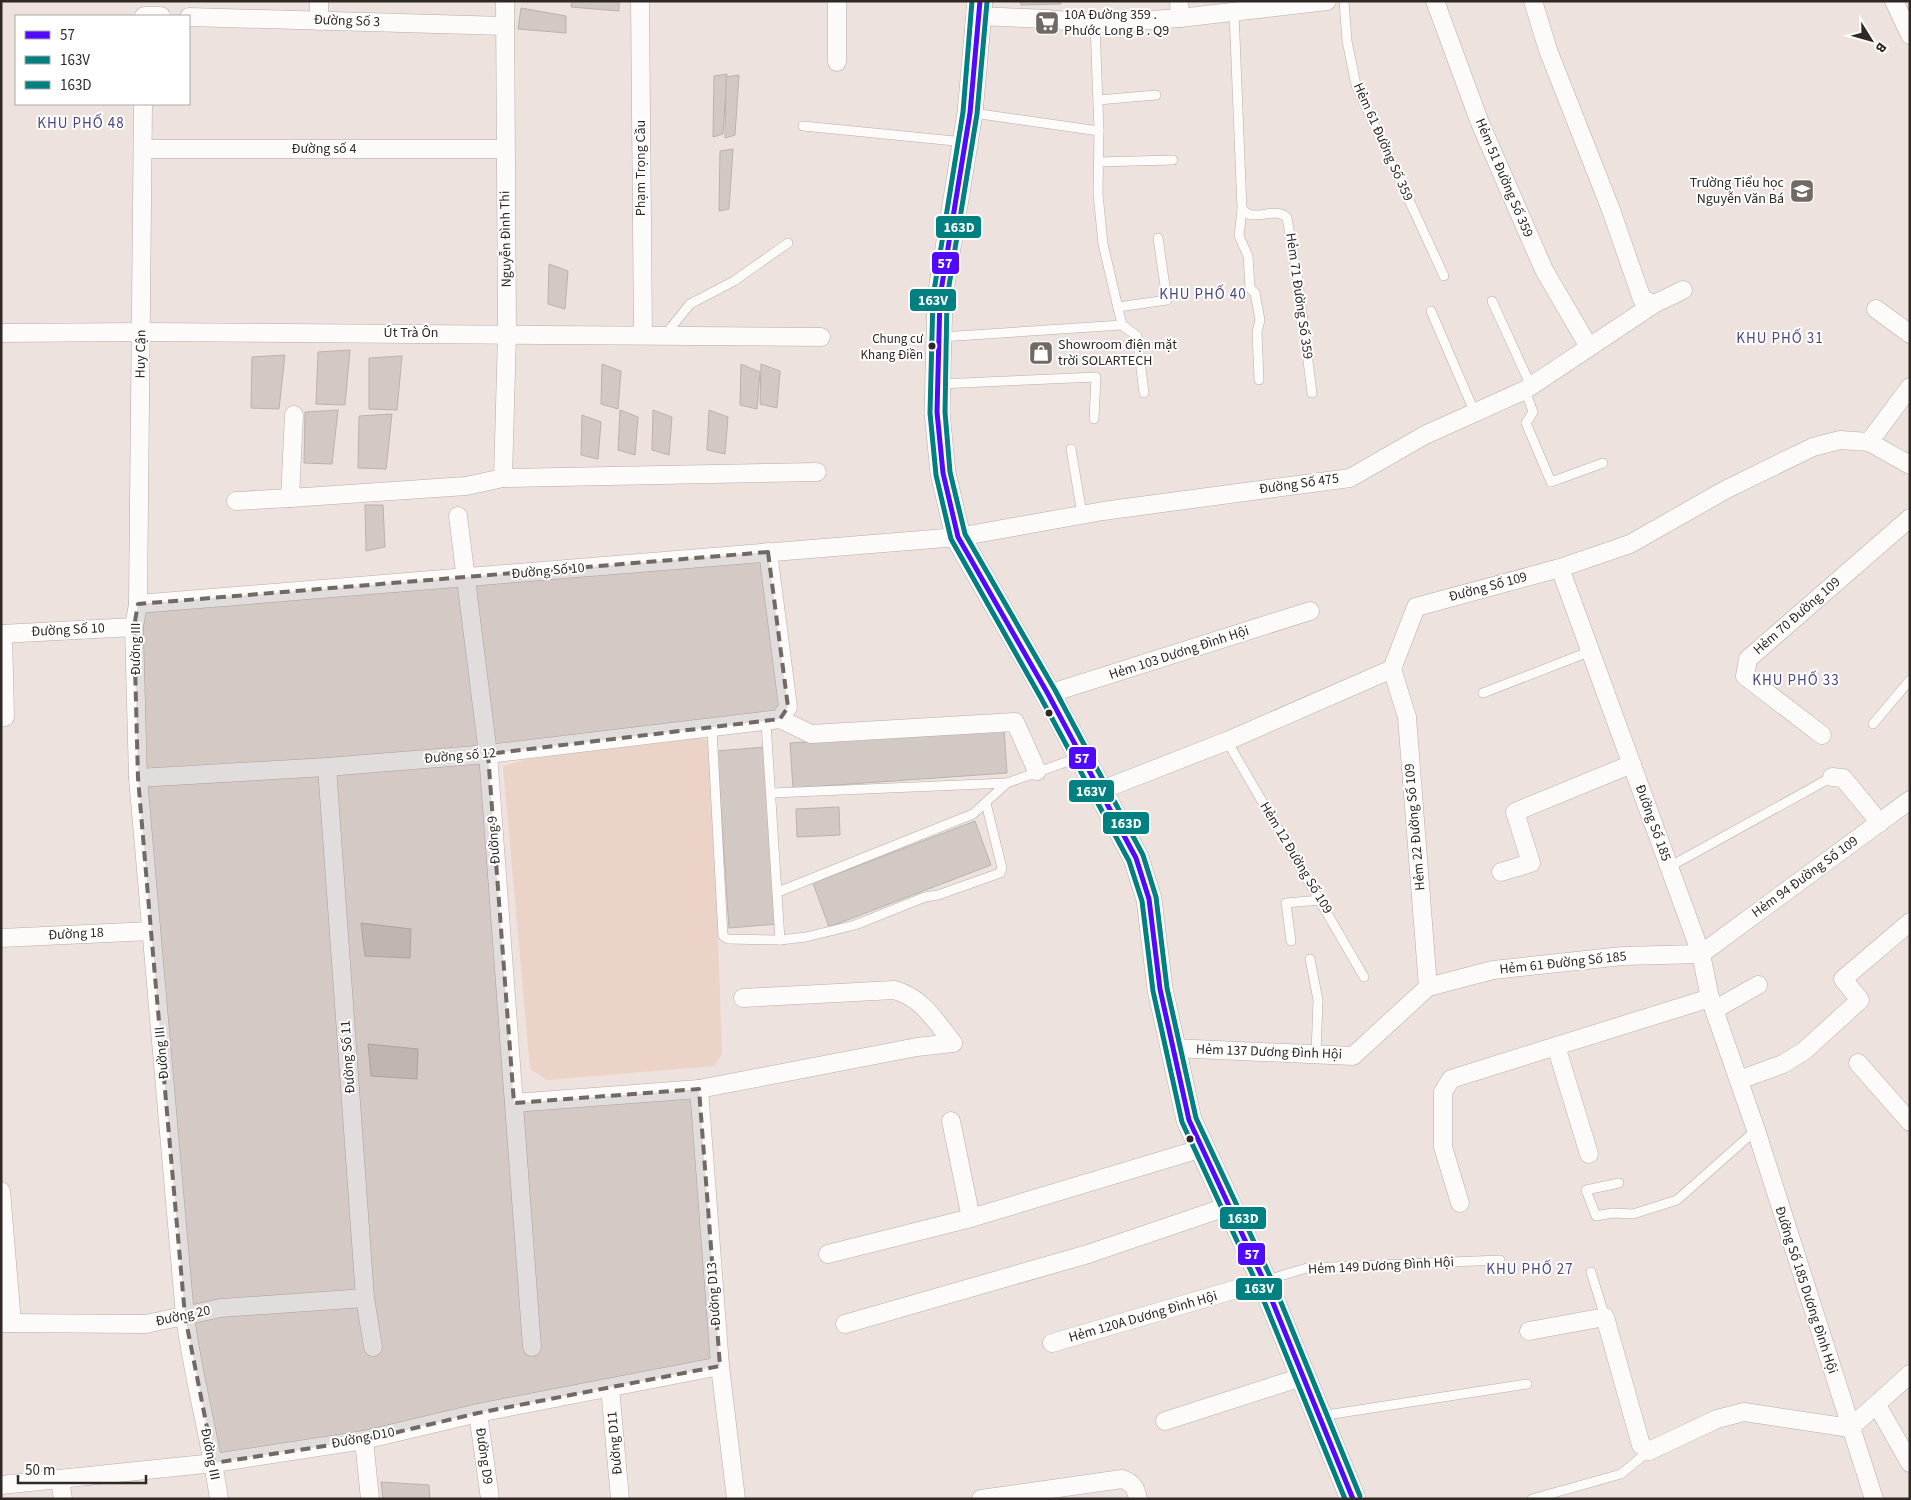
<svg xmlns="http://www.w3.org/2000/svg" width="1911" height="1500" viewBox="0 0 1911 1500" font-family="'Source Sans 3',sans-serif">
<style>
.green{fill:#ecd3c8}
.building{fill:#d2c9c5;stroke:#bab2ae}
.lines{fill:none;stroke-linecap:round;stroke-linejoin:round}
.lane-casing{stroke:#b5ada9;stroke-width:10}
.street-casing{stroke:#b5ada9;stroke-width:19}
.secondary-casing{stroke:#b5ada9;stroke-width:26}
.lane{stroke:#fcfbfa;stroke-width:9}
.street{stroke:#fcfbfa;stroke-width:18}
.secondary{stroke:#fcfbfa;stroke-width:25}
.bus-1-casing{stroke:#fff;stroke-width:9}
.bus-2-casing{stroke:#fff;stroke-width:9}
.bus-3-casing{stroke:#fff;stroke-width:9}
.bus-1{stroke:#4f0aff;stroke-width:5}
.bus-2{stroke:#008080;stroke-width:5}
.bus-3{stroke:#008080;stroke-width:5}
.marked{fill:#726965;fill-opacity:0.2;stroke:#726965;stroke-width:4;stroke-dasharray:10 6;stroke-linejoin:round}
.bus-dot{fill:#2f2825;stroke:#fff;stroke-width:2}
.labels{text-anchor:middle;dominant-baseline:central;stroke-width:4;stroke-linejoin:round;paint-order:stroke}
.bus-label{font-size:13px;fill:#2f2825;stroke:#fff;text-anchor:end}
.poi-label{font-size:14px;fill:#2f2825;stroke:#fff;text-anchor:start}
.street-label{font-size:14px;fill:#2f2825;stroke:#fff}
.neighbourhood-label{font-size:15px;letter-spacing:1px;fill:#4a4684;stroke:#fff}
.line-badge{stroke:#fff;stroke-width:2}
.badge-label{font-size:14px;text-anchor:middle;font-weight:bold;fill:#fff}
</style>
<rect width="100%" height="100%" fill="#ede2dd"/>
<!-- green -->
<polygon class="green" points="701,738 711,742 722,1054 714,1066 547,1080 530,1069 503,766 527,759"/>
<!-- building -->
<g class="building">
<polygon points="572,1 619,1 619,11 571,7"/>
<polygon points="1020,1 1060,1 1061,4 1021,5"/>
<polygon points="521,8 566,16 566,33 518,29"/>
<polygon points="727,74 723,134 713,137 714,76"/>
<polygon points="739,75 735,135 725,138 726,77"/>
<polygon points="733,149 729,209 719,211 720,151"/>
<polygon points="549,264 568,271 565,309 548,304"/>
<polygon points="350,350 345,405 316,404 318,352"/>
<polygon points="285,355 279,409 251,408 252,357"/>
<polygon points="402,356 397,410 369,409 369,358"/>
<polygon points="602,364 621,371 618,409 601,404"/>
<polygon points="741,364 760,372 757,409 740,405"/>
<polygon points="761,364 780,371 777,408 760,404"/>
<polygon points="338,410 332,464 304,463 305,412"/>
<polygon points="620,410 638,417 635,455 618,450"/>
<polygon points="653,410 672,417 669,455 652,450"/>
<polygon points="709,410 728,417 725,454 707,450"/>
<polygon points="392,414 386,469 358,468 359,416"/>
<polygon points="582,415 601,422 598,459 581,455"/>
<polygon points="365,505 383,505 385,547 366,551"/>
<polygon points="1004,729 1007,773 793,788 790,743"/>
<polygon points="765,747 777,924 729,928 717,751"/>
<polygon points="839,807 840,835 797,837 796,809"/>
<polygon points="975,821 991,865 829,927 813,883"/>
<polygon points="361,923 411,929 410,958 365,956"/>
<polygon points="368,1044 418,1049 417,1079 371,1076"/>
<polygon points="381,1482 429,1485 430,1499 383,1499"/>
</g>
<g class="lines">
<defs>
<g id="lane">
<polyline points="1344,1 1347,41 1356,85 1444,276"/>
<polyline points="1234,12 1242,209 1239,236 1248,256 1250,288 1255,293 1260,320 1257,332 1259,380"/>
<polyline points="1095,24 1099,131"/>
<polyline points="1098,100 1156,95"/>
<polyline points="973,113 1099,131 1098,194 1103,244 1122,325"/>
<polyline points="803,126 965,142"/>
<polyline points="1098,162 1173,160"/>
<path d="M1242,209C1253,224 1276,205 1287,218L1298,281L1312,393"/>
<polyline points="1492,301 1531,386"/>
<polyline points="1118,307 1167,300 1158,238"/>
<polyline points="1431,311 1474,411"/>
<polyline points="665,335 690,304 734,281 788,243"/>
<polyline points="941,337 1122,325 1137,336 1144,393"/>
<polyline points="940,384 1096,377 1094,419"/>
<polyline points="1525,390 1533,412 1526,423 1551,482 1603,463"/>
<polyline points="1071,449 1082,514"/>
<polyline points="1483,693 1591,651"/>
<polyline points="766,723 780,940 806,937 855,925 925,897 938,895 1000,873 1002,868 986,803"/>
<polyline points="1873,724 1910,680"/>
<polyline points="712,729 723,936 728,939 780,940"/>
<polyline points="1227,741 1364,977"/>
<polyline points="772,793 1007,783 1080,757"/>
<polyline points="1669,867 1832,777"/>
<polyline points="778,892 973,814 1007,783"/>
<polyline points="1291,941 1286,903 1321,900"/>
<polyline points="1310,959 1318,1000 1316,1054"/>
<polyline points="1619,1183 1586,1190 1596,1216 1612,1213 1633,1214 1677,1200 1756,1130"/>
<polyline points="1591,1272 1605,1317"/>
<polyline points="1267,1280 1307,1268 1500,1260"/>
<polyline points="1320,1416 1527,1384"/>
<polyline points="1532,1499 1621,1474 1649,1451"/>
</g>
<g id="street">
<polyline points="319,1 319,21"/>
<polyline points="640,1 643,335"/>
<polyline points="1179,1 1180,18"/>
<polyline points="1435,1 1480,123 1544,270 1589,347"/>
<polyline points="1533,1 1548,50 1611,210 1642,299 1654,304"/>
<polyline points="1894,1 1910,35"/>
<polyline points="144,16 161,16"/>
<polyline points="979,16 1047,19 1095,24 1180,18 1327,1"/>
<polyline points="189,17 505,26"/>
<polyline points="837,62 837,1"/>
<path d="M143,104L138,604L134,627L138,778L185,1316C193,1378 210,1437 219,1499"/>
<polyline points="143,149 505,149"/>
<polyline points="1876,309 1910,334"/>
<polyline points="1,333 142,332 821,337"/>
<polyline points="294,415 290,498 466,486 503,478 817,472"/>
<polyline points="1869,442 1910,387"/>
<polyline points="503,478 507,334 505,1"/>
<polyline points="236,501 290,498"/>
<polyline points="458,516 488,754 532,1347"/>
<polyline points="768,552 788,707 780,719"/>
<polyline points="1560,568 1701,954 1710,998 1756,1130 1874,1499"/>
<polyline points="138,604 958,537 1103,511 1350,478 1425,435 1525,390 1654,304 1683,290"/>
<polyline points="1,634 134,627"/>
<polyline points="3,634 5,717"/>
<polyline points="1392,669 1407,717 1428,987"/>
<polyline points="1048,694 1310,611"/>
<polyline points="780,719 811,734 1015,722 1037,771"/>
<polyline points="1822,735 1745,676 1748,659 1910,518"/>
<polyline points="327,767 365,1298 373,1347"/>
<polyline points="1832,777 1843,778 1880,823"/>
<polyline points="138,778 327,767 488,754 780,719"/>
<polyline points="1099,791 1227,741 1392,669 1416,607 1560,568 1630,544 1725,490 1813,447 1840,440 1869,442 1910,465"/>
<polyline points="1501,872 1531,863 1515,812 1632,764"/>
<polyline points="1,938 151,931"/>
<path d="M743,998L894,990C922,997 936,1022 953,1043"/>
<polyline points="1714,1010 1758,985"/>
<polyline points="1556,1046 1589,1154"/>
<polyline points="1173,1048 1353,1056 1428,987 1493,970 1623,956 1701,954 1910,800"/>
<polyline points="1858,1063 1910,1122"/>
<polyline points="1739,1080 1783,1064 1804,1051 1860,1000 1843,979 1910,922"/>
<polyline points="699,1089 720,1366 736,1499"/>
<polyline points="514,1103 699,1089 917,1047 953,1043"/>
<polyline points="951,1121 971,1218"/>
<polyline points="1,1191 12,1323"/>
<polyline points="1460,1203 1443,1147 1443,1092 1451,1079 1710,998"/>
<polyline points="828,1254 971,1218 1203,1148"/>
<polyline points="1,1323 146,1324 221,1308 365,1298"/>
<polyline points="845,1324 1088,1254 1229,1206"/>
<polyline points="1529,1331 1605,1317 1641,1445 1649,1451 1717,1419 1744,1412 1850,1428 1910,1374"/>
<polyline points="1052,1343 1264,1281"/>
<polyline points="610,1388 620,1499"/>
<polyline points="1877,1405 1910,1463"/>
<polyline points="478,1413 490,1499"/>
<polyline points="1165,1421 1302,1377"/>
<polyline points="364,1440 370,1499"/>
<polyline points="60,1480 63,1499"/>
<polyline points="1,1485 214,1463 364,1440 478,1413 720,1366"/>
<path d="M981,1499L1122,1479C1133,1483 1136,1488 1138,1499"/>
</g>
<polyline id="secondary" points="980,1 970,113 940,297 937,412 943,473 958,537 1048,694 1136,858 1149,899 1160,989 1189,1120 1264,1281 1353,1499"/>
</defs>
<!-- lane casing -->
<use href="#lane" class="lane-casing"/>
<!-- street casing -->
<use href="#street" class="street-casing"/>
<!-- secondary casing -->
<use href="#secondary" class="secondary-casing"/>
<!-- lane -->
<use href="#lane" class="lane"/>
<!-- street -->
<use href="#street" class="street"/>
<!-- secondary -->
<use href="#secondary" class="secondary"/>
<defs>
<polyline id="bus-1" points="980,1 970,113 940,297 937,412 943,473 958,537 1048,694 1136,858 1149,899 1160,989 1189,1120 1264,1281 1353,1499"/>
<polyline id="bus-2" points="972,1 963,112 933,297 930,413 936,475 951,539 1041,698 1129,861 1142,901 1153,991 1182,1122 1257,1284 1345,1499"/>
<polyline id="bus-3" points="987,2 977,114 947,298 945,412 950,472 965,534 1055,690 1143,855 1156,897 1167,988 1196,1118 1271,1278 1360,1496"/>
</defs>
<!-- bus-1 casing -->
<use href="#bus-1" class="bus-1-casing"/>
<!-- bus-2 casing -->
<use href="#bus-2" class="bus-2-casing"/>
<!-- bus-3 casing -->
<use href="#bus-3" class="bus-3-casing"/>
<!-- bus-1 -->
<use href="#bus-1" class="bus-1"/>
<!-- bus-2 -->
<use href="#bus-2" class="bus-2"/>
<!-- bus-3 -->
<use href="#bus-3" class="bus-3"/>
</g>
<!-- marked area -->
<path class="marked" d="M768,552L788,707L780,719L488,754L514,1103L699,1089L720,1366L478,1413L364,1440L214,1463L185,1316L151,931L138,778L134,627L138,604Z"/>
<!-- icons -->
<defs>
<symbol id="supermarket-square" viewBox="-11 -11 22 22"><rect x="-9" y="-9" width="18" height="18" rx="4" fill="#726965" stroke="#fff"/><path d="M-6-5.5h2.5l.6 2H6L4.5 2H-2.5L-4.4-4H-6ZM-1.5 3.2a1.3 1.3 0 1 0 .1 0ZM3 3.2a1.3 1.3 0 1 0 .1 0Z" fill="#fff"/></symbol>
<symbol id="school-square" viewBox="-11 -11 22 22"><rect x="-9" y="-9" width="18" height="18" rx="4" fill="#726965" stroke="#fff"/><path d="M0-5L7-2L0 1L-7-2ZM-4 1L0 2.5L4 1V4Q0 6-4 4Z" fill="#fff"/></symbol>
<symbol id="shop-square" viewBox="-11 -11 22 22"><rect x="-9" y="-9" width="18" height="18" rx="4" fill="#726965" stroke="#fff"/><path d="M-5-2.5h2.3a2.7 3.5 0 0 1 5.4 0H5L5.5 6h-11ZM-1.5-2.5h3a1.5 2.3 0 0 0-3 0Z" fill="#fff"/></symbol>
</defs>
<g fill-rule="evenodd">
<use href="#supermarket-square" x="1033" y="9" width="28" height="28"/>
<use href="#school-square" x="1788" y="177" width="28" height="28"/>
<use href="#shop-square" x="1027" y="339" width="28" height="28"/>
</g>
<!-- markers -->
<g class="bus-dot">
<circle cx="932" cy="346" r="4.5"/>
<circle cx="1049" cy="713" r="4.5"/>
<circle cx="1190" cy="1139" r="4.5"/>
</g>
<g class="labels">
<!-- bus labels -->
<g class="bus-label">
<text x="923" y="339">Chung cư<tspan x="923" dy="16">Khang Điền</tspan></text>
</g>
<!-- poi labels -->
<g class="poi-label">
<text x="1064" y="15">10A Đường 359 .<tspan x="1064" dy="16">Phước Long B . Q9</tspan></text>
<text x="1784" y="183" text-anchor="end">Trường Tiểu học<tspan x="1784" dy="16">Nguyễn Văn Bá</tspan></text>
<text x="1058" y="345">Showroom điện mặt<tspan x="1058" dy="16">trời SOLARTECH</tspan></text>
</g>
<!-- street labels -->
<g class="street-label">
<text transform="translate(347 21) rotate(2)">Đường Số 3</text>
<text transform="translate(1383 142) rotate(66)">Hẻm 61 Đường Số 359</text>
<text x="324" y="149">Đường số 4</text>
<text transform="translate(641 168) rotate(-90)">Phạm Trọng Cầu</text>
<text transform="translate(1504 178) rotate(67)">Hẻm 51 Đường Số 359</text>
<text transform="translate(506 239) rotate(-91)">Nguyễn Đình Thi</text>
<text transform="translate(1299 296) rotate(82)">Hẻm 71 Đường Số 359</text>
<text x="411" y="333">Út Trà Ôn</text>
<text transform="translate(141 354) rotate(-89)">Huy Cận</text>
<text transform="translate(1299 484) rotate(-8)">Đường Số 475</text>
<text transform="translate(548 571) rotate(-5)">Đường Số 10</text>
<text transform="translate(1488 587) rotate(-15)">Đường Số 109</text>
<text transform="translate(1797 616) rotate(-41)">Hẻm 70 Đường 109</text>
<text transform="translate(68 630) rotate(-3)">Đường Số 10</text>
<text transform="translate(136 649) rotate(-90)">Đường III</text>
<text transform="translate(1179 653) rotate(-18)">Hẻm 103 Dương Đình Hội</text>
<text transform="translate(460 756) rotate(-5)">Đường số 12</text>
<text transform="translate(1653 823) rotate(70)">Đường Số 185</text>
<text transform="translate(1415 827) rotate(-95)">Hẻm 22 Đường Số 109</text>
<text transform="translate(494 840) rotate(-94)">Đường 9</text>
<text transform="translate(1296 858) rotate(59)">Hẻm 12 Đường Số 109</text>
<text transform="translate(1805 877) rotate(-36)">Hẻm 94 Đường Số 109</text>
<text transform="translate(76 934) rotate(-3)">Đường 18</text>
<text transform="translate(1563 963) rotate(-6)">Hẻm 61 Đường Số 185</text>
<text transform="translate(1269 1052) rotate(2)">Hẻm 137 Dương Đình Hội</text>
<text transform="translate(162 1053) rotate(-95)">Đường III</text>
<text transform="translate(348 1057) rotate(-94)">Đường Số 11</text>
<text transform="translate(1381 1266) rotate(-3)">Hẻm 149 Dương Đình Hội</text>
<text transform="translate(1806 1290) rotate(72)">Đường Số 185 Dương Đình Hội</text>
<text transform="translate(714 1294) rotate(-94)">Đường D13</text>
<text transform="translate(183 1316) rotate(-12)">Đường 20</text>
<text transform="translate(1143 1317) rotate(-16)">Hẻm 120A Dương Đình Hội</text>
<text transform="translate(363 1438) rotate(-11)">Đường D10</text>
<text transform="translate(615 1443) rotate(-95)">Đường D11</text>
<text transform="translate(210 1454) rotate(79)">Đường III</text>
<text transform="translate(484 1456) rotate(82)">Đường D9</text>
</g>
<!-- neighbourhood labels -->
<g class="neighbourhood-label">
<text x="81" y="123">KHU PHỐ 48</text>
<text x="1203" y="294">KHU PHỐ 40</text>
<text x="1780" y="338">KHU PHỐ 31</text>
<text x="1796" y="680">KHU PHỐ 33</text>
<text x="1530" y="1269">KHU PHỐ 27</text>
</g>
</g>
<g class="line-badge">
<rect x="935" y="215" width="47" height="24" rx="5" fill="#008080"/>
<rect x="931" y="251" width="29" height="24" rx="5" fill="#4f0aff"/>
<rect x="909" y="288" width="48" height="24" rx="5" fill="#008080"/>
<rect x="1068" y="746" width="29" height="24" rx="5" fill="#4f0aff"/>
<rect x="1068" y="779" width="47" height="24" rx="5" fill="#008080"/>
<rect x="1102" y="811" width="48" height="24" rx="5" fill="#008080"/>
<rect x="1219" y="1206" width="48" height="24" rx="5" fill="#008080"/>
<rect x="1237" y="1242" width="29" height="24" rx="5" fill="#4f0aff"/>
<rect x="1235" y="1277" width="48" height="24" rx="5" fill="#008080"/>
</g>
<g class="badge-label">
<text x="959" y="232">163D</text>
<text x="945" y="268">57</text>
<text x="933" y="305">163V</text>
<text x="1082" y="763">57</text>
<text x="1091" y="796">163V</text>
<text x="1126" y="828">163D</text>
<text x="1243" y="1223">163D</text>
<text x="1252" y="1259">57</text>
<text x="1259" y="1293">163V</text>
</g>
<!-- border -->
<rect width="1911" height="1500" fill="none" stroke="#2f2825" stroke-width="5"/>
<!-- legend -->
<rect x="15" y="15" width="175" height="90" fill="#ffffff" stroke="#aca9a8"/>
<rect x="25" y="31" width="25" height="8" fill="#4f0aff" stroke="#aca9a8"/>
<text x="60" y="40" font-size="15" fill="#2f2825">57</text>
<rect x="25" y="56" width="25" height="8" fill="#008080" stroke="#aca9a8"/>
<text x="60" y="65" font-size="15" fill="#2f2825">163V</text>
<rect x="25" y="81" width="25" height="8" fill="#008080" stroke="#aca9a8"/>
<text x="60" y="90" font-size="15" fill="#2f2825">163D</text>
<!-- north arrow -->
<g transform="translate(1871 40) rotate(127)" stroke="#ffffff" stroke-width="4" paint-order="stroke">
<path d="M0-4L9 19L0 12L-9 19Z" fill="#2f2825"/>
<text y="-8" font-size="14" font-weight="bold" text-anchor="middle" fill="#2f2825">B</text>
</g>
<!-- scale -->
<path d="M18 1475v8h128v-8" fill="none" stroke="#2f2825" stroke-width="2.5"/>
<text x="25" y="1475" font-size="15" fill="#2f2825" stroke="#ffffff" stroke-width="4" paint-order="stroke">50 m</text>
</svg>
